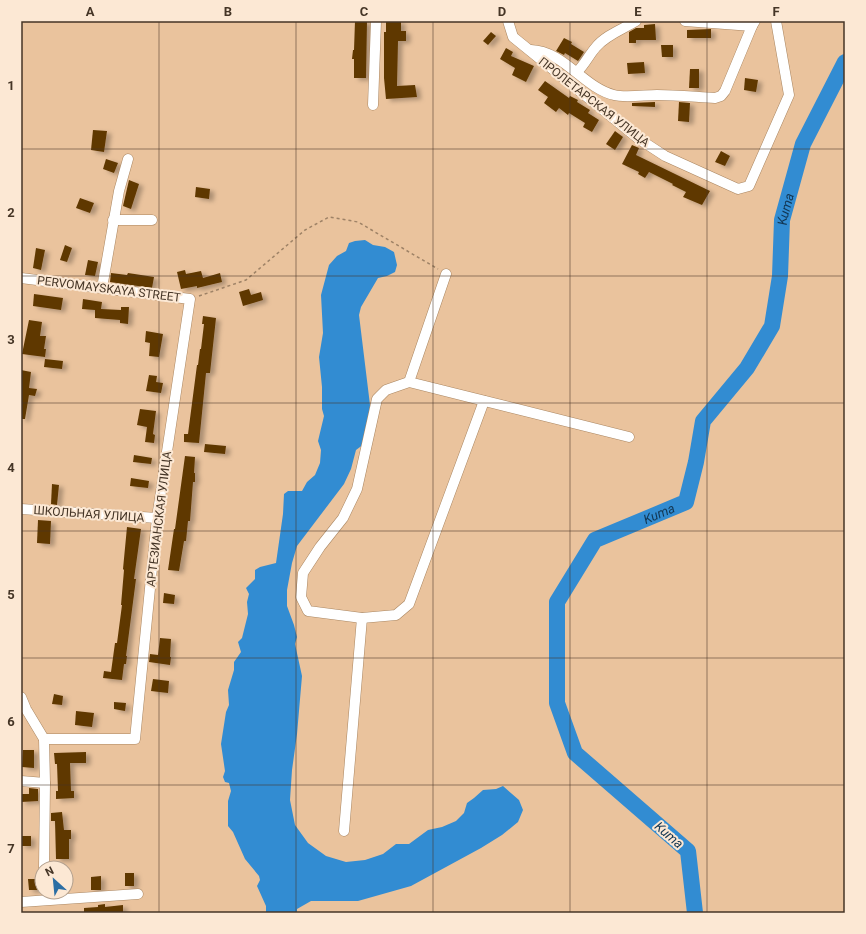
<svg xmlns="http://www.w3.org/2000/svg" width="866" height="934" viewBox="0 0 866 934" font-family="Roboto,sans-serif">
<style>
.water{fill:#328cd2}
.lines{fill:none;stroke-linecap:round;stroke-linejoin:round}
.river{stroke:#328cd2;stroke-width:16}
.building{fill:#5f3805;filter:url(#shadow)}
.minor-casing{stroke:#aa8661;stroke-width:11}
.path{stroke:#9e8266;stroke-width:1.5;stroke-dasharray:3 3;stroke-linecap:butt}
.minor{stroke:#fff;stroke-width:10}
.grid{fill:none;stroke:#453526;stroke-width:1;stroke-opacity:0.55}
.labels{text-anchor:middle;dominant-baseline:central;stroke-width:4;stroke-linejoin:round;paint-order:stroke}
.street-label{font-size:12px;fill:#453526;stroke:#fce8d4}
.water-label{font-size:13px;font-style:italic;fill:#123653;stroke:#fce8d4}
.neatline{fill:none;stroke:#453526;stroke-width:1.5}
.grid-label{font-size:13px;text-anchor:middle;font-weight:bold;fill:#453526}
</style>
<defs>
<filter id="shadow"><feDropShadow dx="4.5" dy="2.5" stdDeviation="2" flood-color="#0004"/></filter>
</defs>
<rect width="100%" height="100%" fill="#eac39d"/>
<!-- water -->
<polygon class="water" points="365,240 373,245 385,247 394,252 397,265 395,272 387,276 378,278 361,307 359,315 370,405 369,427 364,444 356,450 351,469 344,484 297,546 292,563 287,590 287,606 294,625 297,637 295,644 302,676 297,734 292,770 290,800 295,825 308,843 326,856 346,862 365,860 383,854 396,844 409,844 428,830 442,827 456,821 464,813 467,803 474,798 483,790 496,789 503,786 519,800 523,810 518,822 502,835 481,848 411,886 358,901 311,901 297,909 297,913 266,913 266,906 257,886 260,880 259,876 245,859 233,832 228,826 228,801 231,791 229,783 225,782 223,777 225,771 221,744 226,712 229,705 228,690 234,670 234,662 241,652 238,642 242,638 248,614 247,602 249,594 246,588 255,579 255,570 260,567 276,563 283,514 284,494 288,491 302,491 307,482 315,475 320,463 321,450 318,441 324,416 322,409 322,387 319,357 323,333 321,295 329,265 337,256 346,251 349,243 355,241"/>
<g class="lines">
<!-- river -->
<path class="river" id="s1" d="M695,913L688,851L575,753L557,703V602L595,540L686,502L696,462L703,421L747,368L772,326L780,276L782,220L803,144L845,62"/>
</g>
<!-- building -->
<g class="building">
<polygon points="355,21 367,21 366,78 354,78 354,59 352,59 353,50 354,50"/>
<polygon points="386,21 401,21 401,31 406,31 406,41 398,41 397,86 415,85 417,97 386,99 384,78 384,32 386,32"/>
<polygon points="655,24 656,40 636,40 636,43 629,43 629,32 636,28 644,28 644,25"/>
<polygon points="711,29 711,38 687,38 687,30"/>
<polygon points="491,32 496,36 488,45 483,41"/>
<polygon points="564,38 572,42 571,44 584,52 578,61 565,53 564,55 556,51"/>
<polygon points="661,45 673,45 673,57 662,57"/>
<polygon points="506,48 513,52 511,56 534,66 526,82 512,75 515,68 500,59"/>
<polygon points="644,62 645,73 628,74 627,63"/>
<polygon points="690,69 699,69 699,88 689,88"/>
<polygon points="745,78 758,80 756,92 744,90"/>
<polygon points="545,81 569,98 570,96 578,100 577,102 590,110 588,113 599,120 592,132 583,127 585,123 569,113 568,115 559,108 556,112 544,103 548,97 538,90"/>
<polygon points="655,102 655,107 632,106 632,103"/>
<polygon points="679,102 690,103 689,122 678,121"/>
<polygon points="93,130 107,131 104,152 91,150"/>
<polygon points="615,131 623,137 615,150 606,144"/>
<polygon points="632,145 639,148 636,155 710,191 702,205 683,197 686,192 672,185 673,184 649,172 645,178 638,174 639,172 622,164"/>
<polygon points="721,151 730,156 725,166 715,162"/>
<polygon points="106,159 118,163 114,173 103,169"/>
<polygon points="129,180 139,184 131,209 123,206"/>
<polygon points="196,187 210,189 209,199 195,197"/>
<polygon points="80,198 94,203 90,213 76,208"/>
<polygon points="65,245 72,248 67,262 60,260"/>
<polygon points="36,248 45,250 41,270 33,268"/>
<polygon points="88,260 98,262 95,276 85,275"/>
<polygon points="185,270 186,274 201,271 203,278 220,273 222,282 197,288 197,286 181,289 177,272"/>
<polygon points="111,273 127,275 128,273 154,277 152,288 110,282"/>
<polygon points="249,289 251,295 261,292 263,300 243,306 239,292"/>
<polygon points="34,294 63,298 61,310 33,306"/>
<polygon points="83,299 102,302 101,309 121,310 121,307 129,307 128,324 120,323 120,320 95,318 95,310 82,309"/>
<polygon points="203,316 216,318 210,373 206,373 199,443 184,442 184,434 188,434 197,365 198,365 200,349 201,349 204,324 202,324"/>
<polygon points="29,320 42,322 40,336 46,336 44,349 46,349 45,357 22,354"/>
<polygon points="146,331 163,334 159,357 149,356 150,343 145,342"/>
<polygon points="45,359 63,361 62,369 44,367"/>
<polygon points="21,370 31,372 29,388 37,389 35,396 29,395 25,419 21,419"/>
<polygon points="149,375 157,376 156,382 163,383 161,393 146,391"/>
<polygon points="140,409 156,411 153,434 155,435 154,443 145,442 147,427 137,425"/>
<polygon points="205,444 226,446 225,454 204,452"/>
<polygon points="134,455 152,458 151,464 133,462"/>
<polygon points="185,456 195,457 194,473 195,473 195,482 193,482 190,521 188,521 186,541 184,541 179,571 168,570 174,529 175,529"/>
<polygon points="131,478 149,481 148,488 130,486"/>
<polygon points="52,484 59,485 57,505 51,504"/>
<polygon points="38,520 51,521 50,544 37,543"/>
<polygon points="127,527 141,529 134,579 136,579 126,656 127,656 126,664 124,664 122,680 103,678 104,671 111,672 115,643 117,643 122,605 121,605 124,570 123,569"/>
<polygon points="164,593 175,595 174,604 163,603"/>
<polygon points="160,638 171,639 170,657 171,657 170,665 149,662 150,654 158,655"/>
<polygon points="153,679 169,681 168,693 151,691"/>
<polygon points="54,694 63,696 62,705 52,704"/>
<polygon points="114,702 126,703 125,711 114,709"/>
<polygon points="76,711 94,713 92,727 75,725"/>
<polygon points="23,750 34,750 34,768 22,767"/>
<polygon points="86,752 86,763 70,763 71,791 74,791 74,798 56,799 56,791 58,791 57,764 55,764 54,753"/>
<polygon points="29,788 38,789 38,801 21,802 21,794 29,794"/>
<polygon points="62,812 64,830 71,830 71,839 69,839 69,859 56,859 55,821 51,821 51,813"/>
<rect x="21" y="836" width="10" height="10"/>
<rect x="125" y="873" width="9" height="13"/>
<polygon points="101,876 101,890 91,890 91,877"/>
<polygon points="28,879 38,879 38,890 29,890"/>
<polygon points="105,904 105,907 123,905 123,913 84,913 84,908 98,907 98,905"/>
</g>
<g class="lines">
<defs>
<g id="minor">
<polyline points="508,21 513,37 639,139 665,156 738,189 749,186 789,95 776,21"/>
<polyline points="685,21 752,26"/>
<path d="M531,50C564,51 584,88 614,95C624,98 645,95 657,95C676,95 696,97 715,98L721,96L725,91L752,26L755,21"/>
<path d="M577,72C585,64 589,55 596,47C606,35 623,29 636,21"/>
<polyline points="373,105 376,21"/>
<polyline points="113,220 152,220"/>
<polyline points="446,274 409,382 629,437"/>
<polyline points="21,278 190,299 157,518 135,739 44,739"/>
<polyline points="102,288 119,191 128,159"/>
<polyline points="409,382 386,390 377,399 357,489 343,518 320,547 303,573 301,597 308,611 362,618 396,615 409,604 484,401"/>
<polyline points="21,509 157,518"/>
<polyline points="21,697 26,709 44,739 45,783 44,868"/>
<polyline points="21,781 45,783"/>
<polyline points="344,831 362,618"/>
<polyline points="21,902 138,894"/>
</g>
</defs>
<!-- minor casing -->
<use href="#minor" class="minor-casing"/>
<!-- path -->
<polyline class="path" points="199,296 246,280 305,230 329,217 358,222 438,269"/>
<!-- minor -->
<use href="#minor" class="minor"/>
</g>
<!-- grid -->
<path class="grid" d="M159,21V913M296,21V913M433,21V913M570,21V913M707,21V913M21,149H845M21,276H845M21,403H845M21,531H845M21,658H845M21,785H845"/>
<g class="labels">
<!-- street labels -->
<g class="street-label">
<text transform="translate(594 102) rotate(38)">ПРОЛЕТАРСКАЯ УЛИЦА</text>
<text transform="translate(109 289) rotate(7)">PERVOMAYSKAYA STREET</text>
<text transform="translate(89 514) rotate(4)">ШКОЛЬНАЯ УЛИЦА</text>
<text transform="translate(159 519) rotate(-83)">АРТЕЗИАНСКАЯ УЛИЦА</text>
</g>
<!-- water labels -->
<g class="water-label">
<text stroke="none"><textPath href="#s1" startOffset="856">Kuma</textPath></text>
<text stroke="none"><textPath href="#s1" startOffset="508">Kuma</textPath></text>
<text transform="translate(669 835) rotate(41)">Kuma</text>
</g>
</g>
<!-- border -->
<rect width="866" height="934" fill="none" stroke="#fce8d4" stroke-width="44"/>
<!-- north arrow -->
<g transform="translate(54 880) rotate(333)"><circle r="19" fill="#fce8d4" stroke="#b3a08e"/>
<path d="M0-3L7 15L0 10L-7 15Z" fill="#2b6ea4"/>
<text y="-6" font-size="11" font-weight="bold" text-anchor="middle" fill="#453526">N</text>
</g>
<rect x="22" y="22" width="822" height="890" class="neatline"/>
<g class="grid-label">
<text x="90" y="16">A</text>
<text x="228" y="16">B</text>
<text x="364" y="16">C</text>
<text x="502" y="16">D</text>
<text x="638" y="16">E</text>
<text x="776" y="16">F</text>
<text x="11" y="90">1</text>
<text x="11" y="217">2</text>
<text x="11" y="344">3</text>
<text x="11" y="472">4</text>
<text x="11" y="599">5</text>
<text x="11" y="726">6</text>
<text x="11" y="853">7</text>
</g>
</svg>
